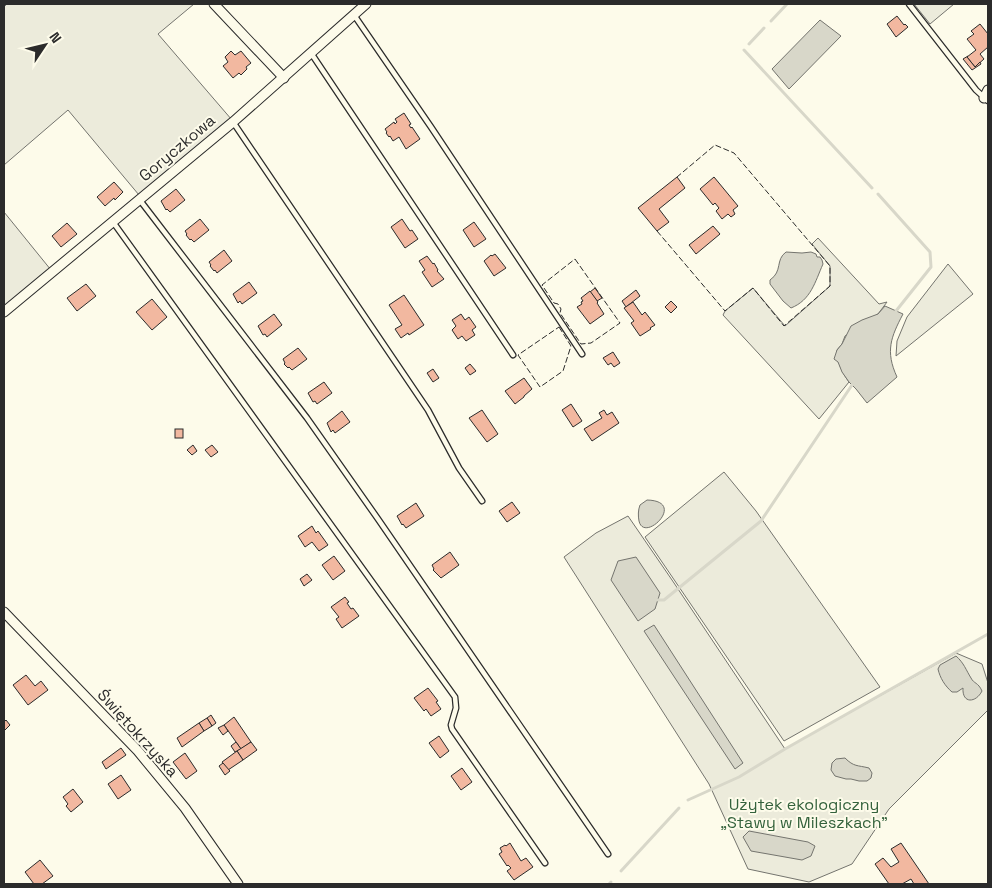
<svg xmlns="http://www.w3.org/2000/svg" width="992" height="888" viewBox="0 0 992 888" font-family="'Space Grotesk',sans-serif">
<style>
.green{fill:#ecebdb;stroke:#74746e}
.water{fill:#d8d7c9;stroke:#74746e}
.lines{fill:none;stroke-linecap:round;stroke-linejoin:round}
.stream{stroke:#d8d7c9;stroke-width:3}
.building{fill:#f2b8a0;stroke:#2b2b2b}
.service-casing{stroke:#2b2b2b;stroke-width:7}
.minor-casing{stroke:#2b2b2b;stroke-width:11}
.service{stroke:#fdfbea;stroke-width:4.5}
.minor{stroke:#fdfbea;stroke-width:9}
.fence{stroke:#2b2b2b;stroke-width:1;stroke-dasharray:6 2.5;stroke-linecap:butt}
.labels{text-anchor:middle;dominant-baseline:central;stroke-width:4;stroke-linejoin:round;paint-order:stroke}
.street-label{font-size:16px;fill:#2b2b2b;stroke:#fdfbea}
.park-label{font-size:16px;fill:#34623c;stroke:#fdfbea}
</style>
<rect width="100%" height="100%" fill="#fdfbea"/>
<!-- green -->
<g class="green">
<polygon points="7,4 194,4 158,34 232,120 139,195 68,110 4,165 4,7"/>
<polygon points="914,4 954,4 930,24"/>
<polygon points="4,212 51,270 4,307"/>
<path d="M818,238L879,304L887,302L878,314L845,336L842,344L837,350C838,363 841,371 849,382L819,419L723,315L725,311L753,288L785,326L830,286V266L812,244Z"/>
<polygon points="948,264 973,294 896,356 897,341 907,317"/>
<polygon points="724,472 756,511 880,687 784,741 645,537"/>
<polygon points="628,516 672,580 785,749 956,653 982,664 988,683 988,710 889,809 852,864 809,882 748,869 709,784 564,557 596,533"/>
</g>
<!-- water -->
<g class="water">
<polygon points="820,20 841,36 789,89 772,69"/>
<path d="M786,252L802,253L811,252L816,254L817,257H820L822,260L823,264C815,282 811,300 791,308L783,301L770,284V280C783,271 775,260 786,252Z"/>
<path d="M885,306L903,314C891,337 885,351 897,377L867,403L856,389L849,382L842,372L838,362L834,359L837,350L842,344L851,326L862,320L878,314Z"/>
<path d="M647,500C688,501 644,544 639,521C638,516 638,510 640,505Z"/>
<polygon points="636,557 660,593 655,609 638,621 611,580 618,561"/>
<polygon points="654,625 743,763 735,769 644,631"/>
<path d="M956,656C964,663 966,670 971,678C974,684 978,682 982,691C976,703 962,704 963,688L957,692H952C945,686 940,678 938,669L940,665Z"/>
<path d="M845,758C854,767 857,765 869,768L872,773L871,778L867,781H859L851,779H846L835,776L831,770L832,763L836,759Z"/>
<polygon points="749,831 808,842 815,846 811,856 802,860 751,851 743,837"/>
</g>
<g class="lines">
<!-- stream -->
<g class="stream">
<polyline points="771,21 787,4"/>
<polyline points="749,44 764,28"/>
<polyline points="744,50 872,188"/>
<polyline points="878,194 930,252 931,267 896,311"/>
<polyline points="658,600 664,600 761,521 852,385"/>
<polyline points="688,800 739,777 785,749 988,634"/>
<polyline points="621,871 679,808"/>
<polyline points="609,884 611,882"/>
</g>
</g>
<!-- building -->
<g class="building">
<polygon points="897,16 904,25 905,24 908,27 896,37 887,24"/>
<polygon points="980,24 988,34 988,47 980,54 984,59 975,67 967,57 976,50 967,39 974,34 971,31"/>
<polygon points="231,51 235,55 241,51 251,63 246,67 247,69 241,75 239,73 233,78 223,66 228,62 225,57"/>
<polygon points="968,56 967,57 975,67 980,62 981,64 972,70 963,59"/>
<polygon points="404,113 411,124 409,125 411,128 412,127 420,139 406,149 399,137 393,141 390,136 389,137 386,133 387,132 385,129 394,122 395,124 397,122 395,119"/>
<polygon points="677,177 685,188 659,209 669,222 657,231 638,208"/>
<polygon points="714,177 738,206 733,210 735,214 731,217 728,214 722,219 716,211 719,208 715,203 713,205 700,189"/>
<polygon points="114,182 123,192 115,200 114,198 105,206 97,197"/>
<polygon points="176,189 185,200 170,212 167,209 166,210 161,201"/>
<polygon points="200,219 209,230 194,242 191,239 190,240 186,235 187,234 185,231"/>
<polygon points="402,219 410,231 412,230 418,239 405,248 391,227"/>
<polygon points="474,222 486,239 474,247 463,230"/>
<polygon points="67,223 77,234 61,247 52,236"/>
<polygon points="713,226 720,234 696,254 689,245"/>
<polygon points="224,250 232,261 217,273 215,270 214,271 210,266 211,265 209,262"/>
<polygon points="495,254 506,268 494,276 484,261 491,255 492,256"/>
<polygon points="427,256 433,264 434,263 438,270 437,271 444,279 432,287 422,272 425,270 419,261"/>
<polygon points="249,282 257,293 242,304 240,301 238,303 233,294"/>
<polygon points="86,284 96,296 77,311 67,298"/>
<polygon points="595,288 602,298 597,301 590,292"/>
<polygon points="636,290 640,296 626,307 622,301"/>
<polygon points="590,291 598,302 597,303 604,314 590,324 577,307 582,304 581,302 583,301 581,298"/>
<polygon points="404,295 424,325 409,335 408,333 401,338 395,329 402,325 389,305"/>
<polygon points="152,299 167,317 152,330 136,312"/>
<polygon points="671,301 677,307 671,313 665,307"/>
<polygon points="633,302 642,315 645,312 655,325 650,328 651,329 640,336 631,323 634,321 624,308"/>
<polygon points="274,314 282,325 267,337 265,334 263,335 258,326"/>
<polygon points="461,314 465,320 469,317 476,327 472,330 475,335 466,341 462,336 458,339 452,330 456,326 452,320"/>
<polygon points="298,348 307,359 292,370 289,367 288,368 284,364 285,363 283,359"/>
<polygon points="613,352 620,363 614,367 611,363 608,365 603,358"/>
<polygon points="470,364 476,371 470,375 465,368"/>
<polygon points="433,369 439,378 433,382 427,373"/>
<polygon points="524,378 532,389 524,396 524,397 515,404 505,391"/>
<polygon points="324,382 332,393 317,404 315,401 313,402 308,393"/>
<polygon points="571,404 582,421 573,427 562,410"/>
<polygon points="482,410 498,434 487,442 469,418"/>
<polygon points="604,410 607,415 612,412 619,423 592,441 584,429 602,418 599,413"/>
<polygon points="342,411 350,422 335,433 333,430 331,432 327,423"/>
<rect x="175" y="429" width="8" height="9"/>
<polygon points="193,445 197,451 192,455 187,450"/>
<polygon points="212,445 218,452 211,457 205,450"/>
<polygon points="512,502 520,513 507,522 499,511"/>
<polygon points="416,503 424,516 406,528 403,524 402,525 397,516"/>
<polygon points="312,526 316,533 318,531 328,545 319,551 312,542 305,547 298,536"/>
<polygon points="450,552 459,565 441,578 433,570 434,569 432,565"/>
<polygon points="334,556 345,571 333,580 322,565"/>
<polygon points="307,574 312,580 304,586 300,579"/>
<polygon points="345,597 349,602 347,603 351,609 353,608 359,616 342,628 336,619 339,617 331,607"/>
<polygon points="26,675 35,686 41,681 48,690 28,705 13,685"/>
<polygon points="428,688 438,701 436,702 441,709 431,716 426,709 424,711 414,698"/>
<polygon points="211,715 216,723 212,726 207,718"/>
<polygon points="234,717 251,742 241,749 224,725"/>
<polygon points="207,718 212,726 204,731 199,723"/>
<polygon points="6,720 10,725 4,731 4,722"/>
<polygon points="199,723 204,731 182,747 177,738"/>
<polygon points="224,725 228,731 223,735 218,728"/>
<polygon points="439,736 449,751 440,758 429,743"/>
<polygon points="236,742 241,749 235,752 231,746"/>
<polygon points="251,742 257,750 243,760 237,751"/>
<polygon points="121,748 126,755 106,769 102,762"/>
<polygon points="237,751 243,760 228,770 222,762"/>
<polygon points="185,753 197,771 186,779 173,762"/>
<polygon points="223,763 230,771 225,775 219,766"/>
<polygon points="462,768 472,782 461,790 451,776"/>
<polygon points="121,775 131,790 118,799 108,784"/>
<polygon points="73,789 83,802 71,812 66,806 68,804 63,797"/>
<polygon points="510,843 521,861 526,858 533,867 514,880 507,871 511,868 508,865 507,866 499,854 502,852 500,848 505,845 506,846"/>
<polygon points="901,843 929,884 914,884 911,879 902,884 889,884 875,864 883,858 891,867 899,862 891,849"/>
<polygon points="40,860 53,876 42,884 34,884 25,872"/>
</g>
<g class="lines">
<defs>
<g id="service">
<polyline points="909,4 976,90 988,101"/>
<polyline points="354,15 431,127 582,354"/>
<polyline points="311,53 513,355"/>
<polyline points="233,122 428,410 459,468 482,501"/>
<polyline points="139,199 307,418 378,519 608,854"/>
<polyline points="113,222 455,697 456,708 451,725 452,729 545,863"/>
</g>
<g id="minor">
<polyline points="214,4 284,78"/>
<polyline points="984,98 988,90"/>
<polyline points="4,312 233,122 366,4"/>
<polyline points="4,612 138,751 185,808 238,884"/>
</g>
</defs>
<!-- service casing -->
<use href="#service" class="service-casing"/>
<!-- minor casing -->
<use href="#minor" class="minor-casing"/>
<!-- service -->
<use href="#service" class="service"/>
<!-- minor -->
<use href="#minor" class="minor"/>
<!-- fence -->
<g class="fence">
<polyline points="657,231 725,311 753,288 784,326 830,286 830,266 734,153 715,145 677,177"/>
<polygon points="575,259 620,323 591,343 581,344 560,313 561,309 558,304 554,303 542,285"/>
<polygon points="559,327 571,346 563,371 540,387 518,355"/>
</g>
</g>
<g class="labels">
<!-- street labels -->
<g class="street-label">
<text transform="translate(177 148) rotate(-40)">Goryczkowa</text>
<text transform="translate(138 733) rotate(48)">Świętokrzyska</text>
</g>
<!-- park labels -->
<g class="park-label">
<text x="804" y="804">Użytek ekologiczny<tspan x="804" dy="18">„Stawy w Mileszkach”</tspan></text>
</g>
</g>
<!-- border -->
<rect width="992" height="888" fill="none" stroke="#2b2b2b" stroke-width="10"/>
<!-- north arrow -->
<g transform="translate(45 45) rotate(55)" stroke="#fdfbea" stroke-width="4" paint-order="stroke">
<path d="M0-4L9 19L0 12L-9 19Z" fill="#2b2b2b"/>
<text y="-8" font-size="14" font-weight="bold" text-anchor="middle" fill="#2b2b2b">N</text>
</g>
</svg>
